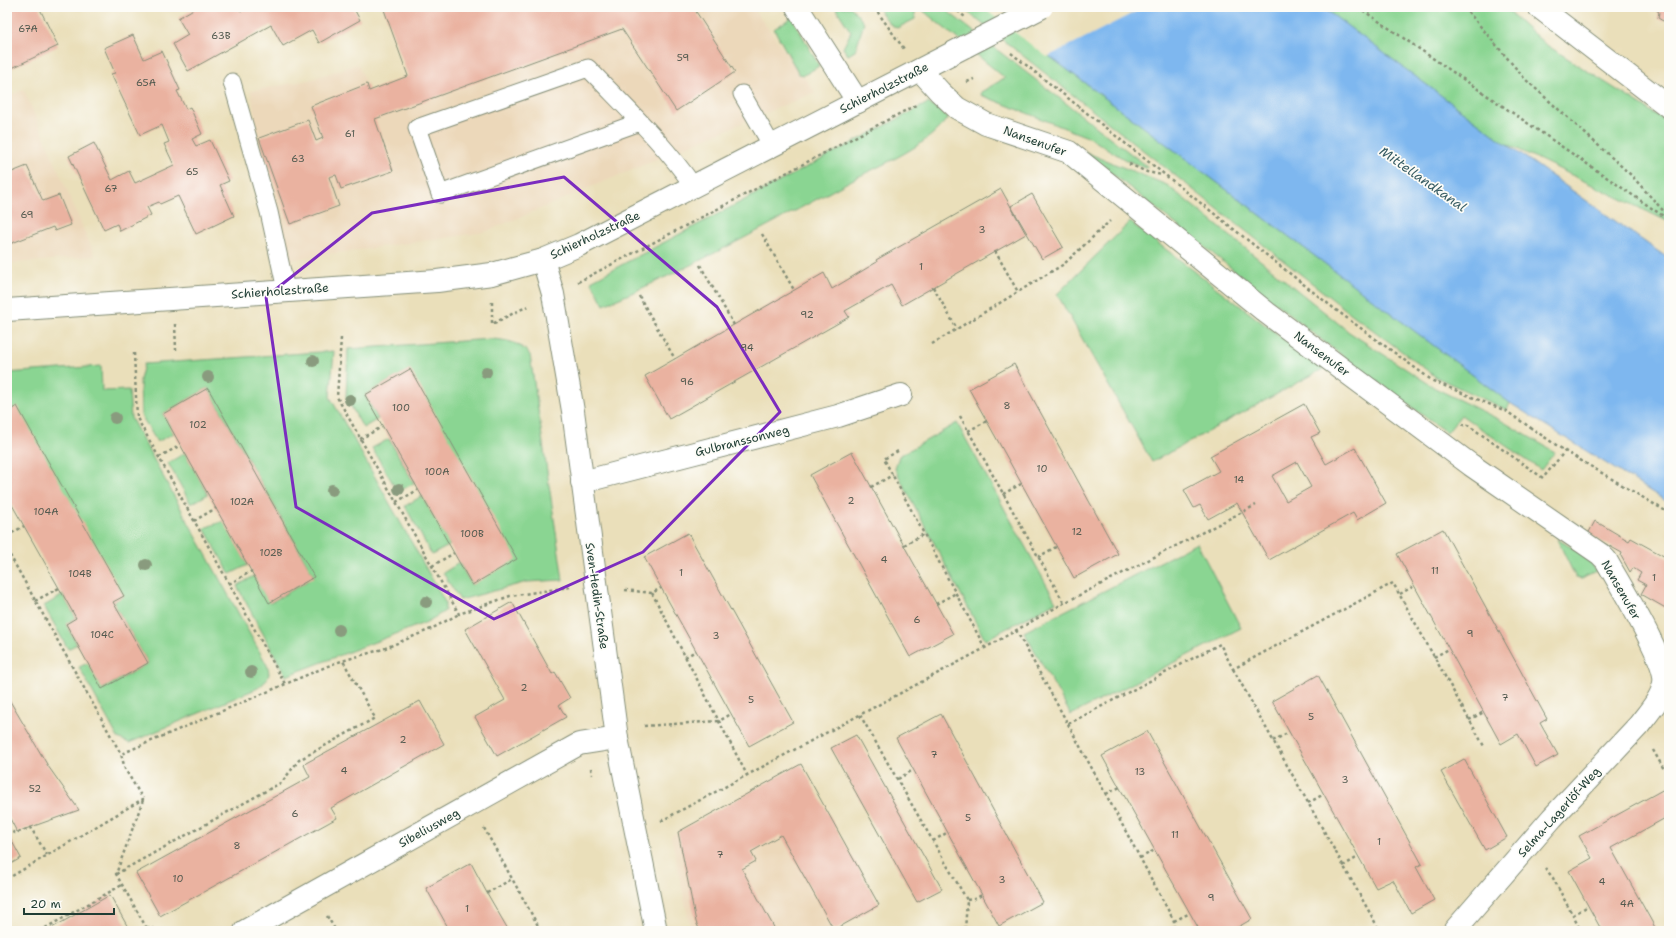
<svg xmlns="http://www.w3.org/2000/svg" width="1676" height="938" viewBox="0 0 1676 938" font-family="'Shantell Sans',sans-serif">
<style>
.built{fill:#ecd8ba}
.green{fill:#8ad592;stroke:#548963}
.water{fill:#7eb7ef;stroke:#4e7a92}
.pier{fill:#eadfba}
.building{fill:#eab2a0;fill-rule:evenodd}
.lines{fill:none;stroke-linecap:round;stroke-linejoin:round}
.lane-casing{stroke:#848e77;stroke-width:19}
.street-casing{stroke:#848e77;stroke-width:24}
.secondary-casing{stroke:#848e77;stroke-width:24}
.path{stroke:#848e77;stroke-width:2.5;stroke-dasharray:3 3;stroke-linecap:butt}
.lane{stroke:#fff;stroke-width:17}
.street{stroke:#fff;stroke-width:22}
.secondary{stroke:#fff;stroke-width:22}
.secondary-bridge-casing{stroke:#848e77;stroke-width:24;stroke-linecap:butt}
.secondary-bridge{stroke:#fff;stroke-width:22}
.tree{fill:#899b7e}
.marked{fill:none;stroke:#7b2cbf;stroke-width:3;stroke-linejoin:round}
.labels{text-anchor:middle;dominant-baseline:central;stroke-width:3.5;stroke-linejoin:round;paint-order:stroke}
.number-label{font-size:10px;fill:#525a4f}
.street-label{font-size:12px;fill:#1f3d34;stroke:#fdfcf7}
.water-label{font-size:13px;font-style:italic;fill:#375c63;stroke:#fdfcf7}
</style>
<rect width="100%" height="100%" fill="#fdfcf7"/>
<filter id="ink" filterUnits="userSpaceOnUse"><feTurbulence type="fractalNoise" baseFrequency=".025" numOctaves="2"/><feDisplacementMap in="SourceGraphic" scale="8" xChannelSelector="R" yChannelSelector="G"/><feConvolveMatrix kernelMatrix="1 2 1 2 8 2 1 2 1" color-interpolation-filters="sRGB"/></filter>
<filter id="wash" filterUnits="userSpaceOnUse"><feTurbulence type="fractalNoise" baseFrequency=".012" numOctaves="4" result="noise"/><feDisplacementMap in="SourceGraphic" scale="16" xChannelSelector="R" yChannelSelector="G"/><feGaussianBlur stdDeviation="0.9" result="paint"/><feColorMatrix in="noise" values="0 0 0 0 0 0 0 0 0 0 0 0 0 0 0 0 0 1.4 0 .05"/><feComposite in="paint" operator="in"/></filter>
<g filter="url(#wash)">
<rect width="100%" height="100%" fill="#eadfba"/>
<!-- built -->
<g class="built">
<polygon points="383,7 752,7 815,92 485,232 288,260 259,144 251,91 309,80 358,64 369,91 408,77"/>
<polygon points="24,90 95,256 7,264 7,96"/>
<polygon points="778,777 834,880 812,892 834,930 691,931 671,836"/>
</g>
<!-- green -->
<g class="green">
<polygon points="835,7 851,7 864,23 855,51 848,55 843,48 851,32"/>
<polygon points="877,7 942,7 1148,167 1145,168 1124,159 1090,138 981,95 981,92 1005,78 921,9 915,11 915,19 897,28 890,24"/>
<polygon points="961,7 984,7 1510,403 1507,410 1436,377 1341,306"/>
<polygon points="1322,7 1504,7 1545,44 1669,123 1669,222 1505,143"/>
<polygon points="792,17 819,66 804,75 799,74 774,29"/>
<path d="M928,103L948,117C928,147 882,164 850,181C770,225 688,269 604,305L591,281Z"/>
<polygon points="1085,152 1167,185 1349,332 1435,388 1502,421 1555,452 1541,470 1461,415 1447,433 1328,345"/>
<polygon points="1130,222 1323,369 1152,462 1057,294"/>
<path d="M491,339C507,340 520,342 530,355L563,580L527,582L460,600L443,573L459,563L472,585L409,370L365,395L378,419L363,428L346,397L348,349Z"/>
<polygon points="334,351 330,397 445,602 445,611 427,622 286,676 237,586 254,576 270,603 314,577 208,388 163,414 174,433 157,442 141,415 140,380 144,364"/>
<polygon points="101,366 102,391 129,390 131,418 268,667 269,674 266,681 258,688 129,743 118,738 79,667 88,663 103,689 148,663 113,602 123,596 7,412 7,373"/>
<polygon points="957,423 1056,602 985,640 895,469 899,456"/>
<polygon points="389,439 414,483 398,492 372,448"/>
<polygon points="185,453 208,494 191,504 168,463"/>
<polygon points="422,496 450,545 432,555 405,506"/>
<polygon points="224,521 248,565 230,574 204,528"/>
<polygon points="1557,539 1588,557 1596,571 1582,579 1576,578"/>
<polygon points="1197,543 1241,628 1071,715 1024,632"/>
<polygon points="63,595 76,618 66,624 77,644 68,649 44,606"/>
</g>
<!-- water -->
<polygon class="water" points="984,7 1322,7 1505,143 1669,259 1669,503 1510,403"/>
<!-- pier -->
<polygon class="pier" points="982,7 1145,7 1047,57"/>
<g id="blocks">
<!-- building -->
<g class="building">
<polygon points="11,7 39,7 58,46 12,68 7,57 7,9"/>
<polygon points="197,7 238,7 241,11 248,7 353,7 360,20 319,43 312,30 283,46 271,25 188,71 173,44 188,35 178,18"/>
<polygon points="383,7 693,7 735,72 676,111 622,29 375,119 393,171 341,189 336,175 329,177 339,206 290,224 259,138 308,120 316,141 323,138 311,106 367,84 369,91 408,76"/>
<polygon points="1652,7 1669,7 1669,19 1667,18 1663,21 1658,18 1659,12"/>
<polygon points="133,35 144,59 162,51 180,90 177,91 186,109 190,107 202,134 192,139 196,146 210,140 229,181 220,185 234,216 196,234 178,196 160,204 159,202 147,207 151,215 120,231 117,224 104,230 69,156 94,143 112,180 129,171 135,183 174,165 164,144 169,142 162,125 140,135 111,74 115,73 104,48"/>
<polygon points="27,166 43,201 59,195 71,225 55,231 53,227 7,245 7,187 10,186 7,174"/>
<polygon points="1001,189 1026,234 902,305 891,285 845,311 849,317 669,419 645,376 824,273 832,289 877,262 876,260"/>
<polygon points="1032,194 1063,247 1042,259 1011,206"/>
<polygon points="1014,364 1118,554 1074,578 969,389"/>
<polygon points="410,369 517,559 472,585 365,395"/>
<polygon points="208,388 314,577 269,603 163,414"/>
<path d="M1304,404L1320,433L1311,437L1326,464L1355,448L1386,503L1357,520L1353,513L1269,560L1237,503L1208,519L1200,505L1194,508L1184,490L1219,471L1210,456ZM1297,462L1311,487L1286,501L1272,476Z"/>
<polygon points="17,406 124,596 113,602 148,663 102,689 66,624 76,618 7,496 7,412"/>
<polygon points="852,452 953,634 910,657 810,475"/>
<polygon points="1595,521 1629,541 1631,538 1669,559 1669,610 1641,594 1646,585 1637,580 1641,573 1633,568 1630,572 1621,556 1622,553 1588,534"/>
<polygon points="1443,529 1547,719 1540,723 1558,755 1536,767 1518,734 1501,744 1397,554"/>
<polygon points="688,533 793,722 749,746 644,557"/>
<polygon points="512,602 552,674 555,672 570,698 559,705 566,717 497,756 475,717 505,700 465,629"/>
<polygon points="1318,675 1422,864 1416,867 1434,900 1411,913 1393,880 1376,888 1272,701"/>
<polygon points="7,696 48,766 79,810 17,832 7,813"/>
<polygon points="420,701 444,744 331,808 337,818 160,916 136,873 310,777 304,765 306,763"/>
<polygon points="941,714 1043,902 999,926 896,738"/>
<polygon points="1147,731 1252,919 1231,931 1200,931 1102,756"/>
<polygon points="856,735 942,889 917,902 831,748"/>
<polygon points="1464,759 1507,837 1485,850 1441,772"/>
<polygon points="801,764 879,905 834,930 781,835 751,852 756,861 742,869 776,931 700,931 696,922 678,832"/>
<polygon points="1666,788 1669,794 1669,816 1611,848 1657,931 1602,931 1569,871 1592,858 1579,836"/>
<polygon points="9,836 21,858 7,866 7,837"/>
<polygon points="471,863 487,893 509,931 450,931 426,888"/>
<polygon points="110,895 130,931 46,931 50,929"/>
</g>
</g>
</g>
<g filter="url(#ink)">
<use href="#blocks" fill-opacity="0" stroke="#848e77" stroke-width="1"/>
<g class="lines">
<defs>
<g id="lane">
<polyline points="232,82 269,212 286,290"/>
<polyline points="742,94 772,146"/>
<path d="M640,122L440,194L417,128L588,68C624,106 664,143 694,187"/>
</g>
<g id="street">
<polyline points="797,7 858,102"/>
<polyline points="1539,7 1669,107"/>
<path d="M920,70L940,92L957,108L986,124L1069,152L1267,313L1471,465L1600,554L1606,560C1619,584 1668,661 1664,683C1662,698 1648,713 1639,725L1552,818L1454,931"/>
<polyline points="543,260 553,294 573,411 617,738 656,931"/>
<polyline points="582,482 838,416 901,395"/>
<polyline points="245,931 579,744 617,738"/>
</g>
<polyline id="secondary" points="7,310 437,281 492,274 543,260 579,245 966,46"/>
</defs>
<!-- lane casing -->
<use href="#lane" class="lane-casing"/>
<!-- street casing -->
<use href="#street" class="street-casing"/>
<!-- secondary casing -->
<use href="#secondary" class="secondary-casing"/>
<!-- path -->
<g class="path">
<polyline points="874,7 904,49"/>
<polyline points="953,7 965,17"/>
<polyline points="1358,7 1669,220"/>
<polyline points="1464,7 1525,79 1631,175 1669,217"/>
<polyline points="1011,53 1336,310 1433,381 1506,411 1565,451 1669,513"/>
<polyline points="967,82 974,79"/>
<polyline points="1129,164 1147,172 1162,175"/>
<polyline points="762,234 794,290"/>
<polyline points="995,251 1018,292"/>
<polyline points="700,265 734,325"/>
<polyline points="578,282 916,105"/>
<polyline points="933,287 957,329"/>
<polyline points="639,296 675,359"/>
<polyline points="492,302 492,324 528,306"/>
<polyline points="175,324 176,350"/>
<polyline points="341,338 337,397 459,614 510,596 570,587"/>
<polyline points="932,344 1064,264 1110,221"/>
<polyline points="134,353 137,418 285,684"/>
<polyline points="960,416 1064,603"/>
<polyline points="1463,426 1465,423 1543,478 1565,451"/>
<polyline points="968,431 987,421"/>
<polyline points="360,439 382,427"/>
<polyline points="898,451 884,459 985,648"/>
<polyline points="159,457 181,445"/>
<polyline points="871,487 893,475"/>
<polyline points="1003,494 1021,484"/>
<polyline points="396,502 418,490"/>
<polyline points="194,521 216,508"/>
<polyline points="7,536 24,526"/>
<polyline points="904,545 924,534"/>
<polyline points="7,550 121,754"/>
<polyline points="1038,557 1056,547"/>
<polyline points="432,566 454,553"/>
<polyline points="229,584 252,571"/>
<polyline points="625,590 652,593 661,588"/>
<polyline points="652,593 747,775"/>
<polyline points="1400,594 1414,586"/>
<polyline points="35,601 59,588"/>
<polyline points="936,604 956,593"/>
<polyline points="1016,630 1068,724 1220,644 1233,669 1393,583 1485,748"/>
<polyline points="685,657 696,651"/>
<polyline points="1434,657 1449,649"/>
<polyline points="1233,669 1380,931"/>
<polyline points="860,715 967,900 965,931"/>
<polyline points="1469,720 1484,712"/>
<polyline points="1068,724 1174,921 1174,931"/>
<polyline points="644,726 719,721 731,714"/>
<polyline points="1273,741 1289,732"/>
<polyline points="1653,750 1669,778"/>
<polyline points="591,768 592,775"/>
<polyline points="898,779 913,770"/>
<polyline points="1106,794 1120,787"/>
<polyline points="143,800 116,874 146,927 145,931"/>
<polyline points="1308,803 1324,794"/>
<polyline points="661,821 985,648 1064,603 1256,505"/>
<polyline points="484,828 541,931"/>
<polyline points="7,829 15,833 31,828 47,855"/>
<polyline points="933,841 948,832"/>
<polyline points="1140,858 1155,850"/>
<polyline points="1343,866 1358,857"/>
<polyline points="1545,868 1553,878 1581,931"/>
<polyline points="116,874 282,782 299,760 375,718 343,661"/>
<polyline points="7,879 143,799 125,769 121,754 335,663 383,649 431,629 459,614"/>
<polyline points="487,893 512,879"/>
<polyline points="967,900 974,899 982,895"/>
<polyline points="1573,915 1588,906"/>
<polyline points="327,916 336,931"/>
<polyline points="1174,921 1190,913"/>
<polyline points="146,927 161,931"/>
<polyline points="40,931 122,885"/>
<polyline points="1598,931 1601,929"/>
</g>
<!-- lane -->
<use href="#lane" class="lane"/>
<!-- street -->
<use href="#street" class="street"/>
<!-- secondary -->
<use href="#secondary" class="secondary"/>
<defs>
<polyline id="secondary-bridge" points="966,46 1042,7"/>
</defs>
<!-- secondary-bridge casing -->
<use href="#secondary-bridge" class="secondary-bridge-casing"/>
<!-- secondary-bridge -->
<use href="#secondary-bridge" class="secondary-bridge"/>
</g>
<!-- trees -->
<g class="tree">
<circle cx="313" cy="361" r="6"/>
<circle cx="486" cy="372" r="6"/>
<circle cx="208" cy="377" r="6"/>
<circle cx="350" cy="400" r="6"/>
<circle cx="115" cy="418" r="6"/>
<circle cx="399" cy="489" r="6"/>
<circle cx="332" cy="490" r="6"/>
<circle cx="146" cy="565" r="6"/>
<circle cx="426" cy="602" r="6"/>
<circle cx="339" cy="630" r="6"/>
<circle cx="251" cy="672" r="6"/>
</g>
</g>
<!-- marked area -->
<path class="marked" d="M564,177L717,307L780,412L643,552L494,619L296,507L266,297L372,213Z"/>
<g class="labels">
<!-- number labels -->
<g class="number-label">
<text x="28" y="28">67A</text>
<text x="221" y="35">63B</text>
<text x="683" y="57">59</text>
<text x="146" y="82">65A</text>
<text x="350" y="133">61</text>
<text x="298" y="158">63</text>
<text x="192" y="171">65</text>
<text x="111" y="188">67</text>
<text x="27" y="214">69</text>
<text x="982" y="229">3</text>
<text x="921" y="266">1</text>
<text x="807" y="314">92</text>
<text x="747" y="347">94</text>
<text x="687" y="381">96</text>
<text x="1007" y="405">8</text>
<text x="401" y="407">100</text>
<text x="198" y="424">102</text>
<text x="1042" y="468">10</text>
<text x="437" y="471">100A</text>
<text x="1239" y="479">14</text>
<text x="851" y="500">2</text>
<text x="242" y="501">102A</text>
<text x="46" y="511">104A</text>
<text x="1077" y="531">12</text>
<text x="472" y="533">100B</text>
<text x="271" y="552">102B</text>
<text x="884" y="559">4</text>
<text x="1435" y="570">11</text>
<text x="681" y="572">1</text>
<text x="80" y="573">104B</text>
<text x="1654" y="577">1</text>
<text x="917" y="619">6</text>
<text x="1470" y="633">9</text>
<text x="102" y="634">104C</text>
<text x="716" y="635">3</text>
<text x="524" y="687">2</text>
<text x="1505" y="697">7</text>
<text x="751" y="699">5</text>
<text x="1311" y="716">5</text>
<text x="403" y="739">2</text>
<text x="934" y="754">7</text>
<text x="344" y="770">4</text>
<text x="1140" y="771">13</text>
<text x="1345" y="779">3</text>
<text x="35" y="788">52</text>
<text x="295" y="813">6</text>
<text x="968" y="817">5</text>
<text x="1175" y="834">11</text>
<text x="1379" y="841">1</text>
<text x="237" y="845">8</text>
<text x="720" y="854">7</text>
<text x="178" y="878">10</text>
<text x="1002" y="879">3</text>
<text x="1602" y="881">4</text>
<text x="1211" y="897">9</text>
<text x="1627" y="903">4A</text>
<text x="467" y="908">1</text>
</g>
<!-- street labels -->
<g class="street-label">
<text transform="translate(884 88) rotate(-27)">Schierholzstraße</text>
<text transform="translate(1035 141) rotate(20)">Nansenufer</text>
<text transform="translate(595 235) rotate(-25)">Schierholzstraße</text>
<text transform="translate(280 291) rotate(-4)">Schierholzstraße</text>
<text transform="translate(1322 354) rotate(37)">Nansenufer</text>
<text transform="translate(742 441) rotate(-14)">Gulbranssonweg</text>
<text transform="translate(1621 590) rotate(60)">Nansenufer</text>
<text transform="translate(597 596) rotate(82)">Sven-Hedin-Straße</text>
<text transform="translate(1559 812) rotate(-48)">Selma-Lagerlöf-Weg</text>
<text transform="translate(429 828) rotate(-29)">Sibeliusweg</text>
</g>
<!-- water labels -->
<g class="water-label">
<text transform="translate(1423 179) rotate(35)">Mittellandkanal</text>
</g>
</g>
<!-- margin -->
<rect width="1676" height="938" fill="none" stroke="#fdfcf7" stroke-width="24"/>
<!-- scale -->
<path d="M24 908v6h90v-6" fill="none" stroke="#1f3d34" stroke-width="2"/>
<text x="30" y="908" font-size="12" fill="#1f3d34" stroke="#fdfcf7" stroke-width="3" paint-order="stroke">20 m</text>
</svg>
